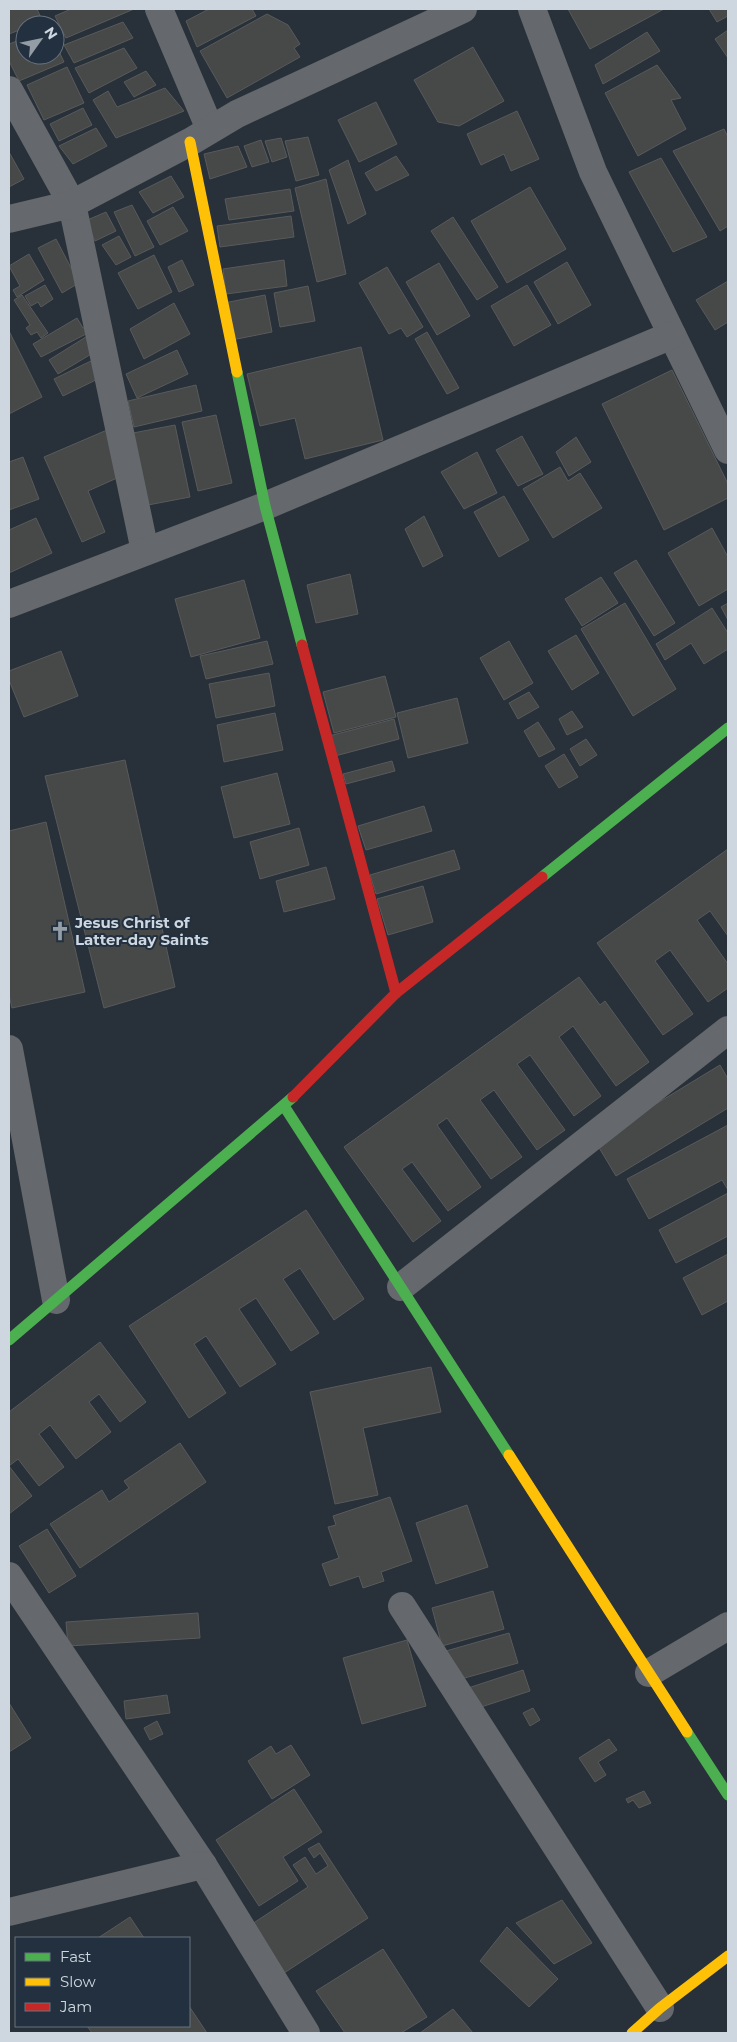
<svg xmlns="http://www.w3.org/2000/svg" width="737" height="2042" viewBox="0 0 737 2042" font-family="Montserrat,sans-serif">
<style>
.building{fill:#474848;stroke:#595a5a}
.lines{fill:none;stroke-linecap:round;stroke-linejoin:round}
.street{stroke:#65686c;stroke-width:28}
.fast{stroke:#4caf50;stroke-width:11}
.slow{stroke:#ffc107;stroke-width:11}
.jam{stroke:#c62828;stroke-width:11}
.labels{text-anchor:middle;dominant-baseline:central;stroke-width:4;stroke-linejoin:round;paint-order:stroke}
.poi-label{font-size:15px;font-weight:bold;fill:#ced7e0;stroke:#22303f;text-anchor:start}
</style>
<rect width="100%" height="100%" fill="#283039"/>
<!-- building -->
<g class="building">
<polygon points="9,9 37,9 42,20 25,25 25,28 9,34"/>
<polygon points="71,9 134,9 66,38 55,16"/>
<polygon points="209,9 252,9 256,16 197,47 186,21"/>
<polygon points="568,9 664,9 590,49"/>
<polygon points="709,9 728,9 728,16 717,22"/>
<polygon points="267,14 288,25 300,44 294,48 300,57 227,98 200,51"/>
<polygon points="123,22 133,38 74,63 64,45"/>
<polygon points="728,30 728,58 715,39"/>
<polygon points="647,32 660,51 603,84 595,65"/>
<polygon points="25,38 25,55 55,55 55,43 64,62 19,81 9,61 9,44"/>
<polygon points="473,47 504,101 459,126 438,122 414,80"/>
<polygon points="124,48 137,68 89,93 75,68"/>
<polygon points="657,65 681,98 671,100 686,129 638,156 605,93"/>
<polygon points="67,67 84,103 44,120 27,85"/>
<polygon points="146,71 156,85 134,97 124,82"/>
<polygon points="165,88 184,111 116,138 93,100 108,91 117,107"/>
<polygon points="376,102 397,144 359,162 338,120"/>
<polygon points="83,108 92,125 59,141 50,124"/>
<polygon points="517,111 539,159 511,171 504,154 481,165 467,134"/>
<polygon points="96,128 107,146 73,164 59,146"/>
<polygon points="724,129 728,137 728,226 720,231 673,151"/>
<polygon points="308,137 319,175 296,181 285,141"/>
<polygon points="281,138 287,157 272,162 265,141"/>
<polygon points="261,140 269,162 252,167 244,146"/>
<polygon points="238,146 247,167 210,179 204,154"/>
<polygon points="9,152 24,179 9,187"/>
<polygon points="396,156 409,175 376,191 365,173"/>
<polygon points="661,158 707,237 673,252 629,172"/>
<polygon points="348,160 366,214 348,224 329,170"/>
<polygon points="171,176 184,197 153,213 139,192"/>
<polygon points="326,179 346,274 317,282 295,188"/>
<polygon points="530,187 566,249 507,283 471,221"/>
<polygon points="290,189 294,211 229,220 225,199"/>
<polygon points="132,205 154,247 135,256 114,212"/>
<polygon points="173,207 188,231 160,245 147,221"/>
<polygon points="106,212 116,231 95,241 85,221"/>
<polygon points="291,216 294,237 220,247 217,226"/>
<polygon points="453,217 498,287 477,300 431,231"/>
<polygon points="119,236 131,257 116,265 102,245"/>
<polygon points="56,239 79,283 62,293 38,248"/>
<polygon points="29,254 44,280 17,297 13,290 20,286 9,266"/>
<polygon points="154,255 172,292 138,309 118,273"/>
<polygon points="182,260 194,285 179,292 168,267"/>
<polygon points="284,260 287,286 226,294 223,269"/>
<polygon points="567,262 591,305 558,324 534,282"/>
<polygon points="439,263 470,316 437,335 406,282"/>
<polygon points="387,267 423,327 407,337 401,328 389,334 359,283"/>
<polygon points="728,281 728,322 715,330 696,300"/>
<polygon points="45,285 53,299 41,307 38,302 31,306 25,296"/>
<polygon points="527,285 551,325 514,346 491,306"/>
<polygon points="308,286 315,321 280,327 274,293"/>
<polygon points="22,295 48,333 41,338 37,332 31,335 26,328 30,325 14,300"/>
<polygon points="265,295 272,332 232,340 224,303"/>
<polygon points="174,303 190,334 144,359 130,329"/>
<polygon points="77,318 83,328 89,325 92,331 41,357 33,344"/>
<polygon points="9,331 42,397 9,414"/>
<polygon points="427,332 459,388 447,394 415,339"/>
<polygon points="89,335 98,350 58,374 49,360"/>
<polygon points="361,347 383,440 305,459 295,418 260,426 247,374"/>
<polygon points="177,350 188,374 137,398 126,374"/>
<polygon points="97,358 106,375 63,396 54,379"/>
<polygon points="672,370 728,484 728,498 664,530 602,404"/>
<polygon points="196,385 202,411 134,427 128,401"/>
<polygon points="216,415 232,483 198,491 182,422"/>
<polygon points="175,425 190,497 148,505 133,433"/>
<polygon points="107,430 126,474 88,491 105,532 82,542 44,457"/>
<polygon points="522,436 543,474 518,486 496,450"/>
<polygon points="576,437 591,462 569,476 556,452"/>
<polygon points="477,452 497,493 464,509 441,472"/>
<polygon points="23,457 39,499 9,510 9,462"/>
<polygon points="560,467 568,481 580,473 602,508 553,538 523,489"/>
<polygon points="504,496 529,540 499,557 474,512"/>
<polygon points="424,516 443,556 423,567 405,529"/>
<polygon points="36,518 52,553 9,573 9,530"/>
<polygon points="712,528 728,557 728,589 699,606 668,553"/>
<polygon points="636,560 675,623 654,636 614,573"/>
<polygon points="350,574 358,614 316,623 307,585"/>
<polygon points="601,577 618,603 582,626 565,599"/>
<polygon points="244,580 260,638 191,657 175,599"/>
<polygon points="625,603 676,689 633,716 581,629"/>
<polygon points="728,603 728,620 721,607"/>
<polygon points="712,608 728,633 728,649 704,664 691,643 665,660 656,644"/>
<polygon points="576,635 599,673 572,690 548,651"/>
<polygon points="267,641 273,664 206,679 200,656"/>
<polygon points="509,641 533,683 504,700 480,658"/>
<polygon points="61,651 78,696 24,717 9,680 9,671"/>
<polygon points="269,673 275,706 216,718 209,684"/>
<polygon points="385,676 396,717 334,733 323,692"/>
<polygon points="529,692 539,707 518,719 509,703"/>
<polygon points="457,698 468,743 408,758 397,713"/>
<polygon points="572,711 583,727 567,735 559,719"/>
<polygon points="275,713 283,750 224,762 217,725"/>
<polygon points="394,719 399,739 335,756 329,736"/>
<polygon points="538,722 555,749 539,757 524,731"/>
<polygon points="586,739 597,755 580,766 570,749"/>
<polygon points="564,754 578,777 559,788 545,766"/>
<polygon points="125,760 175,987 104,1008 45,776"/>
<polygon points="392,761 395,771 346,784 343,774"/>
<polygon points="277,773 290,824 234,838 221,787"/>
<polygon points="424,806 432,831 366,850 358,826"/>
<polygon points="46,822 85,992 12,1008 9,995 9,831"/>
<polygon points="299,828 309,865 260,879 250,842"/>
<polygon points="728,849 728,936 710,911 697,920 728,964 728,988 708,1002 670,950 655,961 693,1014 663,1035 597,943"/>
<polygon points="454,850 460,869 376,894 370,875"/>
<polygon points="326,867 335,899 284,912 276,881"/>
<polygon points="423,886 433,922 388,935 377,899"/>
<polygon points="579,977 600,1005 605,1001 649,1062 616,1086 573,1026 559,1037 601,1096 574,1116 530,1055 517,1064 565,1130 537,1150 494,1090 480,1100 522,1157 491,1179 447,1118 437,1125 481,1187 448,1211 412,1162 402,1169 441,1221 413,1242 344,1147"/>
<polygon points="720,1065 728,1079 728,1108 616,1176 595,1141"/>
<polygon points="728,1125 728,1190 722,1180 649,1219 627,1179"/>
<polygon points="728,1193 728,1236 676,1263 659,1230"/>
<polygon points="306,1210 364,1299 334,1320 300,1268 283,1279 319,1333 291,1351 256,1298 239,1309 276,1364 240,1387 206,1336 194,1344 226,1393 189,1418 129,1326"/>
<polygon points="728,1254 728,1301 702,1315 683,1278"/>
<polygon points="100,1342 146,1402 120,1422 99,1394 89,1402 111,1432 76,1459 50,1425 39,1434 64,1467 39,1486 18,1459 9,1466 9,1412"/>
<polygon points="431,1367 441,1412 363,1428 378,1495 335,1504 310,1392"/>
<polygon points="180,1443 206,1482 80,1568 50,1524 102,1490 109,1502 129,1488 124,1481"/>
<polygon points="9,1466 32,1496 9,1514"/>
<polygon points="390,1497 412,1561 381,1572 384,1581 363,1588 359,1576 330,1586 322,1564 339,1558 328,1527 336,1525 333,1516"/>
<polygon points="467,1505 488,1567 436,1584 416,1523"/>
<polygon points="47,1529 76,1576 49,1593 19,1546"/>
<polygon points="493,1591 504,1629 442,1646 432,1608"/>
<polygon points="198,1613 200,1638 68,1646 66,1622"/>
<polygon points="509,1633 518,1663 454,1681 446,1651"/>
<polygon points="407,1640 426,1706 362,1724 343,1658"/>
<polygon points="523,1670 530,1691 472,1710 465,1689"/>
<polygon points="167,1695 170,1713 126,1719 124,1701"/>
<polygon points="9,1703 31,1738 9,1752"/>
<polygon points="533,1708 540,1720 530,1726 523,1713"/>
<polygon points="157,1721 163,1734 150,1740 144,1728"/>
<polygon points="609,1739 617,1750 598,1762 606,1775 595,1782 579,1758"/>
<polygon points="291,1745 310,1775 272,1799 248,1761 271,1746 276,1754"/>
<polygon points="294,1789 322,1832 283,1857 298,1881 259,1906 216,1840"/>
<polygon points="644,1791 651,1803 639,1808 633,1800 628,1803 626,1799"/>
<polygon points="319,1843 368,1918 281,1975 249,1926 308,1887 293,1865 305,1857 316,1874 328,1866 320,1853 314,1858 308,1849"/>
<polygon points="562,1900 592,1943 554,1964 516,1923"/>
<polygon points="130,1917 144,1938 98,1938"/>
<polygon points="507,1927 558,1979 529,2007 480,1961"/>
<polygon points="383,1949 427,2017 401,2033 345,2033 316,1991"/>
<polygon points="189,2006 207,2033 92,2033 87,2026 189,2026"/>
<polygon points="453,2009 473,2033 420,2033"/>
</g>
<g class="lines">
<!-- street -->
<g class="street">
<polyline points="159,9 210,129"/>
<polyline points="532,9 593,172 728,450"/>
<polyline points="9,90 72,204 145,551"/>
<polyline points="9,219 72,204 190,142 237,114 463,9"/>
<polyline points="9,604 265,506 672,335"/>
<polyline points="9,1049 56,1300"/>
<polyline points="401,1287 728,1030"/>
<polyline points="9,1576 203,1865 306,2033"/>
<polyline points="402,1606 660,2008"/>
<polyline points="649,1673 728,1626"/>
<polyline points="9,1912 203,1865"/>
</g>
<!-- fast -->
<g class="fast">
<polyline points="237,372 265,506 302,645"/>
<polyline points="542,877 728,728"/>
<polyline points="284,1106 509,1455"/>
<polyline points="9,1340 293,1097"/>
<polyline points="687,1732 728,1795"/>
</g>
<!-- slow -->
<g class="slow">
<polyline points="190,142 237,372"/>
<polyline points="509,1455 687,1732"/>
<polyline points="632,2033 660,2008 728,1956"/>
</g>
<!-- jam -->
<g class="jam">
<polyline points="302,645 396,993"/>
<polyline points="293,1097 396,993 542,877"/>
</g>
</g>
<!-- icons -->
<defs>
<symbol id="church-bare" viewBox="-9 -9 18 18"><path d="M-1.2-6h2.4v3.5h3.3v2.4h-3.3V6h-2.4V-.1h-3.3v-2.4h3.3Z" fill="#949da6" stroke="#22303f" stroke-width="2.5" paint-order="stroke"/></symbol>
</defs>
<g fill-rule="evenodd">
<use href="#church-bare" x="46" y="917" width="28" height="28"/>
</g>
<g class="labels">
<!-- poi labels -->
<g class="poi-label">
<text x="75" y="922">Jesus Christ of<tspan x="75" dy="17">Latter-day Saints</tspan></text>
</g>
</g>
<!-- border -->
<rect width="737" height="2042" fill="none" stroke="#ced7e0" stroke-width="20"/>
<!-- legend -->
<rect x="15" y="1937" width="175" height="90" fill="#22303f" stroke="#67737f"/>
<rect x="25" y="1953" width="25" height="8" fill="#4caf50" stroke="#67737f"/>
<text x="60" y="1962" font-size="15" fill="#ced7e0">Fast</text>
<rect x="25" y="1978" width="25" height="8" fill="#ffc107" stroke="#67737f"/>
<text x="60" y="1987" font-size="15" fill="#ced7e0">Slow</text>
<rect x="25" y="2003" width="25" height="8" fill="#c62828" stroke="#67737f"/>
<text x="60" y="2012" font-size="15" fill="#ced7e0">Jam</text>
<!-- north arrow -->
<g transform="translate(40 40) rotate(57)"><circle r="24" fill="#22303f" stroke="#67737f"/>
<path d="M0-4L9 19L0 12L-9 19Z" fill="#949da6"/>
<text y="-8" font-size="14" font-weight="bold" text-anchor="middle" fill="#ced7e0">N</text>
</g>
</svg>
